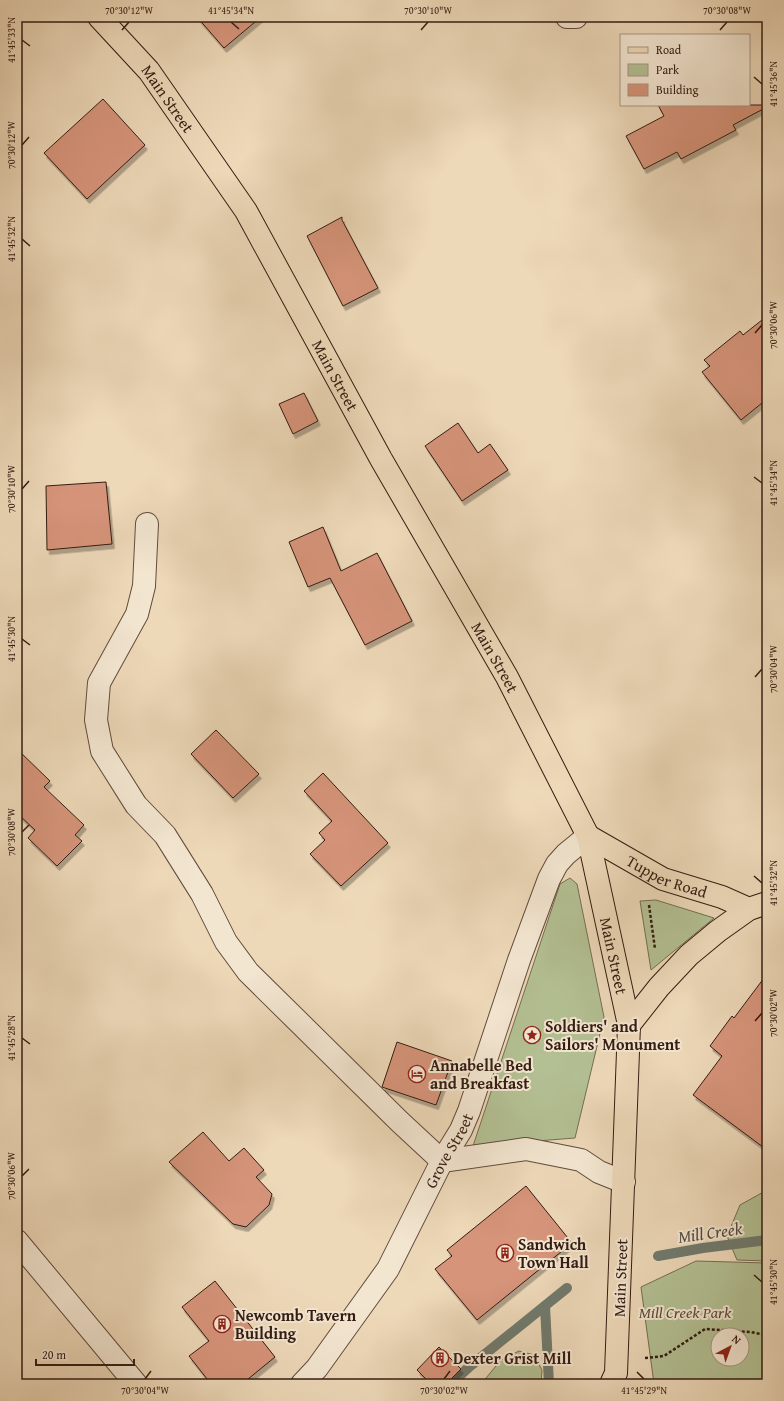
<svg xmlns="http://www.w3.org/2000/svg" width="784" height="1401" viewBox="0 0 784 1401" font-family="'Gentium Book Plus',serif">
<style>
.green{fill:#b3c093;stroke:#746e52;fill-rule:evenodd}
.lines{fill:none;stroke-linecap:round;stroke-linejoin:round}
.stream{stroke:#717b6e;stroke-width:10}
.building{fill:#d6947a;stroke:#341c12;filter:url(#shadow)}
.minor-casing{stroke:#624b3c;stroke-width:24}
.major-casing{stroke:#341c12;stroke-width:24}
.path{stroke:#341c12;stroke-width:2.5;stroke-dasharray:3 2;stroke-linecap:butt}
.minor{stroke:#f3e6d1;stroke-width:22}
.major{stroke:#edd8b8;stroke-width:22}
.ticks{fill:none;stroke:#341c12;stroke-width:1.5}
.labels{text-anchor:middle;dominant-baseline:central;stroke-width:4;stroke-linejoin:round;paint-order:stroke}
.street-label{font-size:16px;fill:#341c12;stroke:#f3e6d1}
.poi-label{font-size:16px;font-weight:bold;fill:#341c12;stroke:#f3e6d1;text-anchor:start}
.park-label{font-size:16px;font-style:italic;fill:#5a4d39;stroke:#f3e6d1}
.water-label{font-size:17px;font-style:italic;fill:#534b40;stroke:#f3e6d1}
.neatline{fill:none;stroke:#341c12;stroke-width:1.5}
.ticks-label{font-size:10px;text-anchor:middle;fill:#341c12}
</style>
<defs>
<filter id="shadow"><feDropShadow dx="2.5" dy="4.5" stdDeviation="0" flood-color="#0004"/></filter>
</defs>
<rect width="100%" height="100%" fill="#edd8b8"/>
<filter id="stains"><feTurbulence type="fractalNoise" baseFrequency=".005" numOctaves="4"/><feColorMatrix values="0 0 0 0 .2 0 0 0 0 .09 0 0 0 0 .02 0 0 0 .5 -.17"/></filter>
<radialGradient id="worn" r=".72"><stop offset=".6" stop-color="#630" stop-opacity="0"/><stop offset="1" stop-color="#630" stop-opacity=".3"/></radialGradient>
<!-- green -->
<g class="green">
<polygon points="570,878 577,884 604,1017 575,1138 473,1146 560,884"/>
<polygon points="656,900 714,918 651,970 640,901"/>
<polygon points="767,1190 767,1261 737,1260 727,1236 740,1205"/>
<path d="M696,1261L767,1263V1384H654L641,1287ZM718,1335H742V1359H718Z"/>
<polygon points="519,1351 534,1355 542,1370 541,1384 481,1384 501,1360"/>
</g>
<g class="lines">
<!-- stream -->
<g class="stream">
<polyline points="658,1256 703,1248 767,1240"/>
<polyline points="545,1306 549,1384"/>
<polyline points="451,1384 469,1367 567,1288"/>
</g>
</g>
<!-- building -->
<g class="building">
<polygon points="197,17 261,17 224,48"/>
<polygon points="103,99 145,145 87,199 44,153"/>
<polygon points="658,105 767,105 767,107 733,125 736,130 681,159 677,152 644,169 626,136 664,116"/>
<polygon points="342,217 342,220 378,288 343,306 307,236"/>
<polygon points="767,316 767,399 741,420 702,372 710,366 704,360 740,331 743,335"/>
<polygon points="304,393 318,421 293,434 279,404"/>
<polygon points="458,423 478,453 490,444 508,470 462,501 425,446"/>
<polygon points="106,482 112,544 47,550 46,486"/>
<polygon points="323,527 341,571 377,553 412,621 365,645 330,578 308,587 289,542"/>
<polygon points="216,730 259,774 233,798 191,754"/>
<polygon points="17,749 50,781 44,787 84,825 75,835 82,841 57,866 28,838 35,830 18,814 17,815"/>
<polygon points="323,773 388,843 341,886 310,854 325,840 319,833 332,821 304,791"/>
<polygon points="767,974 767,1150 693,1095 722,1056 710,1046 732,1016 734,1018"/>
<polygon points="397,1042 452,1061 436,1105 382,1087"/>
<polygon points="203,1132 229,1161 244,1148 264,1170 256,1177 272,1194 269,1205 246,1227 233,1224 169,1162"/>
<polygon points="526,1186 572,1243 477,1320 435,1269 452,1256 447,1250"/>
<polygon points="215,1281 275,1357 242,1384 211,1384 189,1356 209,1341 182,1307"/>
<polygon points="439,1347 461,1369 446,1384 431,1384 417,1370"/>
</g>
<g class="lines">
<defs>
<g id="minor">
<polyline points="567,17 576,17"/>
<polyline points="147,524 144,586 137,614 99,683 96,720 102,751 136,805 165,835 202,894 226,942 248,972 400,1122 442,1161"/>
<polyline points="442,1161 526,1149 581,1160 599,1172 624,1182"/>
<polyline points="17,1241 136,1384"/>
<path id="s1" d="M302,1384L317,1368L388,1269L442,1161L461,1130L469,1111L519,960L549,879L557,864L566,854L588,836"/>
</g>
<g id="major">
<path id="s2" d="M99,17L149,71L246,211L381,459L507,677L588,836L629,1025L616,1373L611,1384"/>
<path id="s3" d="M588,836L663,879L722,897L749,909"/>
<polyline points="629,1025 659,987 689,955 718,931 749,909 767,903"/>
</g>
</defs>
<!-- minor casing -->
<use href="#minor" class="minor-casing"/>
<!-- major casing -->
<use href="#major" class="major-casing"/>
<!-- path -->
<g class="path">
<polyline points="649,905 655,949"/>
<polyline points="645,1358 664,1356 705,1329 750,1332 767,1335"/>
<polyline points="416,1384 417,1384"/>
</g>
<!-- minor -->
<use href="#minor" class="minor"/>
<!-- major -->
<use href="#major" class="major"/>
</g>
<!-- ticks -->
<path class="ticks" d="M231,22L239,29M122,30L129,22M421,30L428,22M720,30L727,22M22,40L30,46M754,77L762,84M22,145L29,137M22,239L30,246M755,333L762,325M754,477L762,483M22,489L29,481M22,639L30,645M755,677L762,669M22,832L29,825M754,876L762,883M755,1021L762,1013M22,1038L30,1044M22,1176L29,1169M754,1275L762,1282M637,1372L644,1379M145,1379L151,1371M444,1379L450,1371"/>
<!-- icons -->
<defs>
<symbol id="sight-ring" viewBox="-11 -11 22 22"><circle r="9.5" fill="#f3e6d1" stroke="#8f2418" stroke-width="1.5"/><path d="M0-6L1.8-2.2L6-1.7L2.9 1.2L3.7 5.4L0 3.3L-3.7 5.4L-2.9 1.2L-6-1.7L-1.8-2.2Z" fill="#8f2418"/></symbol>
<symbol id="hotel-ring" viewBox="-11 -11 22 22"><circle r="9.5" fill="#f3e6d1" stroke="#8f2418" stroke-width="1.5"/><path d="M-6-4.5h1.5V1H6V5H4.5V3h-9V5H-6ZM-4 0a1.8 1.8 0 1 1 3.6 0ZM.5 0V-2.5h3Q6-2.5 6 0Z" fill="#8f2418"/></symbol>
<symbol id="building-ring" viewBox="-11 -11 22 22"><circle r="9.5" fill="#f3e6d1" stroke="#8f2418" stroke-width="1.5"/><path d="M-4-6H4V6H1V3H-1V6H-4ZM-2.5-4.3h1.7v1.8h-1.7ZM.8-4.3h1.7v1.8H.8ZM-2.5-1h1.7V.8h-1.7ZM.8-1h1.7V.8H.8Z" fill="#8f2418"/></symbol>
</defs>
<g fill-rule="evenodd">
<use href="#sight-ring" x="522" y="1025" width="20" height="20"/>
<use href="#hotel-ring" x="407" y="1064" width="20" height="20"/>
<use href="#building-ring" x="495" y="1243" width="20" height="20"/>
<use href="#building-ring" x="212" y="1314" width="20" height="20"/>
<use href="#building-ring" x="430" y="1348" width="20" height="20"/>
</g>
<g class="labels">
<!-- street labels -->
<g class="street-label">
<text stroke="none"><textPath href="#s2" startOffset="107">Main Street</textPath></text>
<text stroke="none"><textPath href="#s2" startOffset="431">Main Street</textPath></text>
<text stroke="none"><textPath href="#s2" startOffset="755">Main Street</textPath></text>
<text stroke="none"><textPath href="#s3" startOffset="89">Tupper Road</textPath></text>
<text stroke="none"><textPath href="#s2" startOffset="1079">Main Street</textPath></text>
<text stroke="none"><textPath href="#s1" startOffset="277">Grove Street</textPath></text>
<text transform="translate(620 1278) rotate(-88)">Main Street</text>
</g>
<!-- poi labels -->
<g class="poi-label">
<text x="545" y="1026">Soldiers' and<tspan x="545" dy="18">Sailors' Monument</tspan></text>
<text x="430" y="1065">Annabelle Bed<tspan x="430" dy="18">and Breakfast</tspan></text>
<text x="518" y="1244">Sandwich<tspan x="518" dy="18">Town Hall</tspan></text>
<text x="235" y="1315">Newcomb Tavern<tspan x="235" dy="18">Building</tspan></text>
<text x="453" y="1358">Dexter Grist Mill</text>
</g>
<!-- park labels -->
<g class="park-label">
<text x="685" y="1312">Mill Creek Park</text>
</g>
<!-- water labels -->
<g class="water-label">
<text transform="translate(710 1232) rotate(-8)">Mill Creek</text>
</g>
</g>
<!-- margin -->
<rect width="784" height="1401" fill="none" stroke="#edd8b8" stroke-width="44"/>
<!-- legend -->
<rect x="620" y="34" width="130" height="72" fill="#f3e6d1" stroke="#a79585"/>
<rect x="628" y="47" width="20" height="6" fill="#edd8b8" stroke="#a79585"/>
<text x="656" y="54" font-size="12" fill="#341c12">Road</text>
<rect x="628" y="64" width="20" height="12" fill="#b3c093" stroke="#a79585"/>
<text x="656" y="74" font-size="12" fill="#341c12">Park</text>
<rect x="628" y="84" width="20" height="12" fill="#d6947a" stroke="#a79585"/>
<text x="656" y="94" font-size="12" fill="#341c12">Building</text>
<!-- north arrow -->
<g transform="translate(730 1347) rotate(41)"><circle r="19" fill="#f3e6d1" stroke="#a79585"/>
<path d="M0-3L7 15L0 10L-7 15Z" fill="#8f2418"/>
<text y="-6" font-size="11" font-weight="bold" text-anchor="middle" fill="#341c12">N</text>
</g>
<!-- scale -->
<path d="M36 1359v6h98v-6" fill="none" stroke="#341c12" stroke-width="2"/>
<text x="42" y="1359" font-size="12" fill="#341c12" stroke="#f3e6d1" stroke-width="3" paint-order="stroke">20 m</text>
<rect x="22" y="22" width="740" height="1357" class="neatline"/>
<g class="ticks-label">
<text x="129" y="14">70°30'12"W</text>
<text x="231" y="14">41°45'34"N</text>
<text x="428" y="14">70°30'10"W</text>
<text x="727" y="14">70°30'08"W</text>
<text transform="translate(11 40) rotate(-90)" y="4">41°45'33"N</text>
<text transform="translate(773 84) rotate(-90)" y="4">41°45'36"N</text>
<text transform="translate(11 145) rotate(-90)" y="4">70°30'12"W</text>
<text transform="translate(11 239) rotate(-90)" y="4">41°45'32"N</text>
<text transform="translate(773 325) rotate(-90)" y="4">70°30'06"W</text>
<text transform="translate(773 483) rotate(-90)" y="4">41°45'34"N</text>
<text transform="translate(11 489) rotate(-90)" y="4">70°30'10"W</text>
<text transform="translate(11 639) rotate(-90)" y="4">41°45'30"N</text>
<text transform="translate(773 669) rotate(-90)" y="4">70°30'04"W</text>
<text transform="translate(11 832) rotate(-90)" y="4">70°30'08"W</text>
<text transform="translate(773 883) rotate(-90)" y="4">41°45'32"N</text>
<text transform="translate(773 1013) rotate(-90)" y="4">70°30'02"W</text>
<text transform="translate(11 1038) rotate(-90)" y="4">41°45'28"N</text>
<text transform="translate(11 1176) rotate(-90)" y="4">70°30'06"W</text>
<text transform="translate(773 1282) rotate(-90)" y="4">41°45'30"N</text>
<text x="145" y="1394">70°30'04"W</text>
<text x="444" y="1394">70°30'02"W</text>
<text x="644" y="1394">41°45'29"N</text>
</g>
<rect width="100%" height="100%" filter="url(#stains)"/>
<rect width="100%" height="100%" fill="url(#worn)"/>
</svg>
